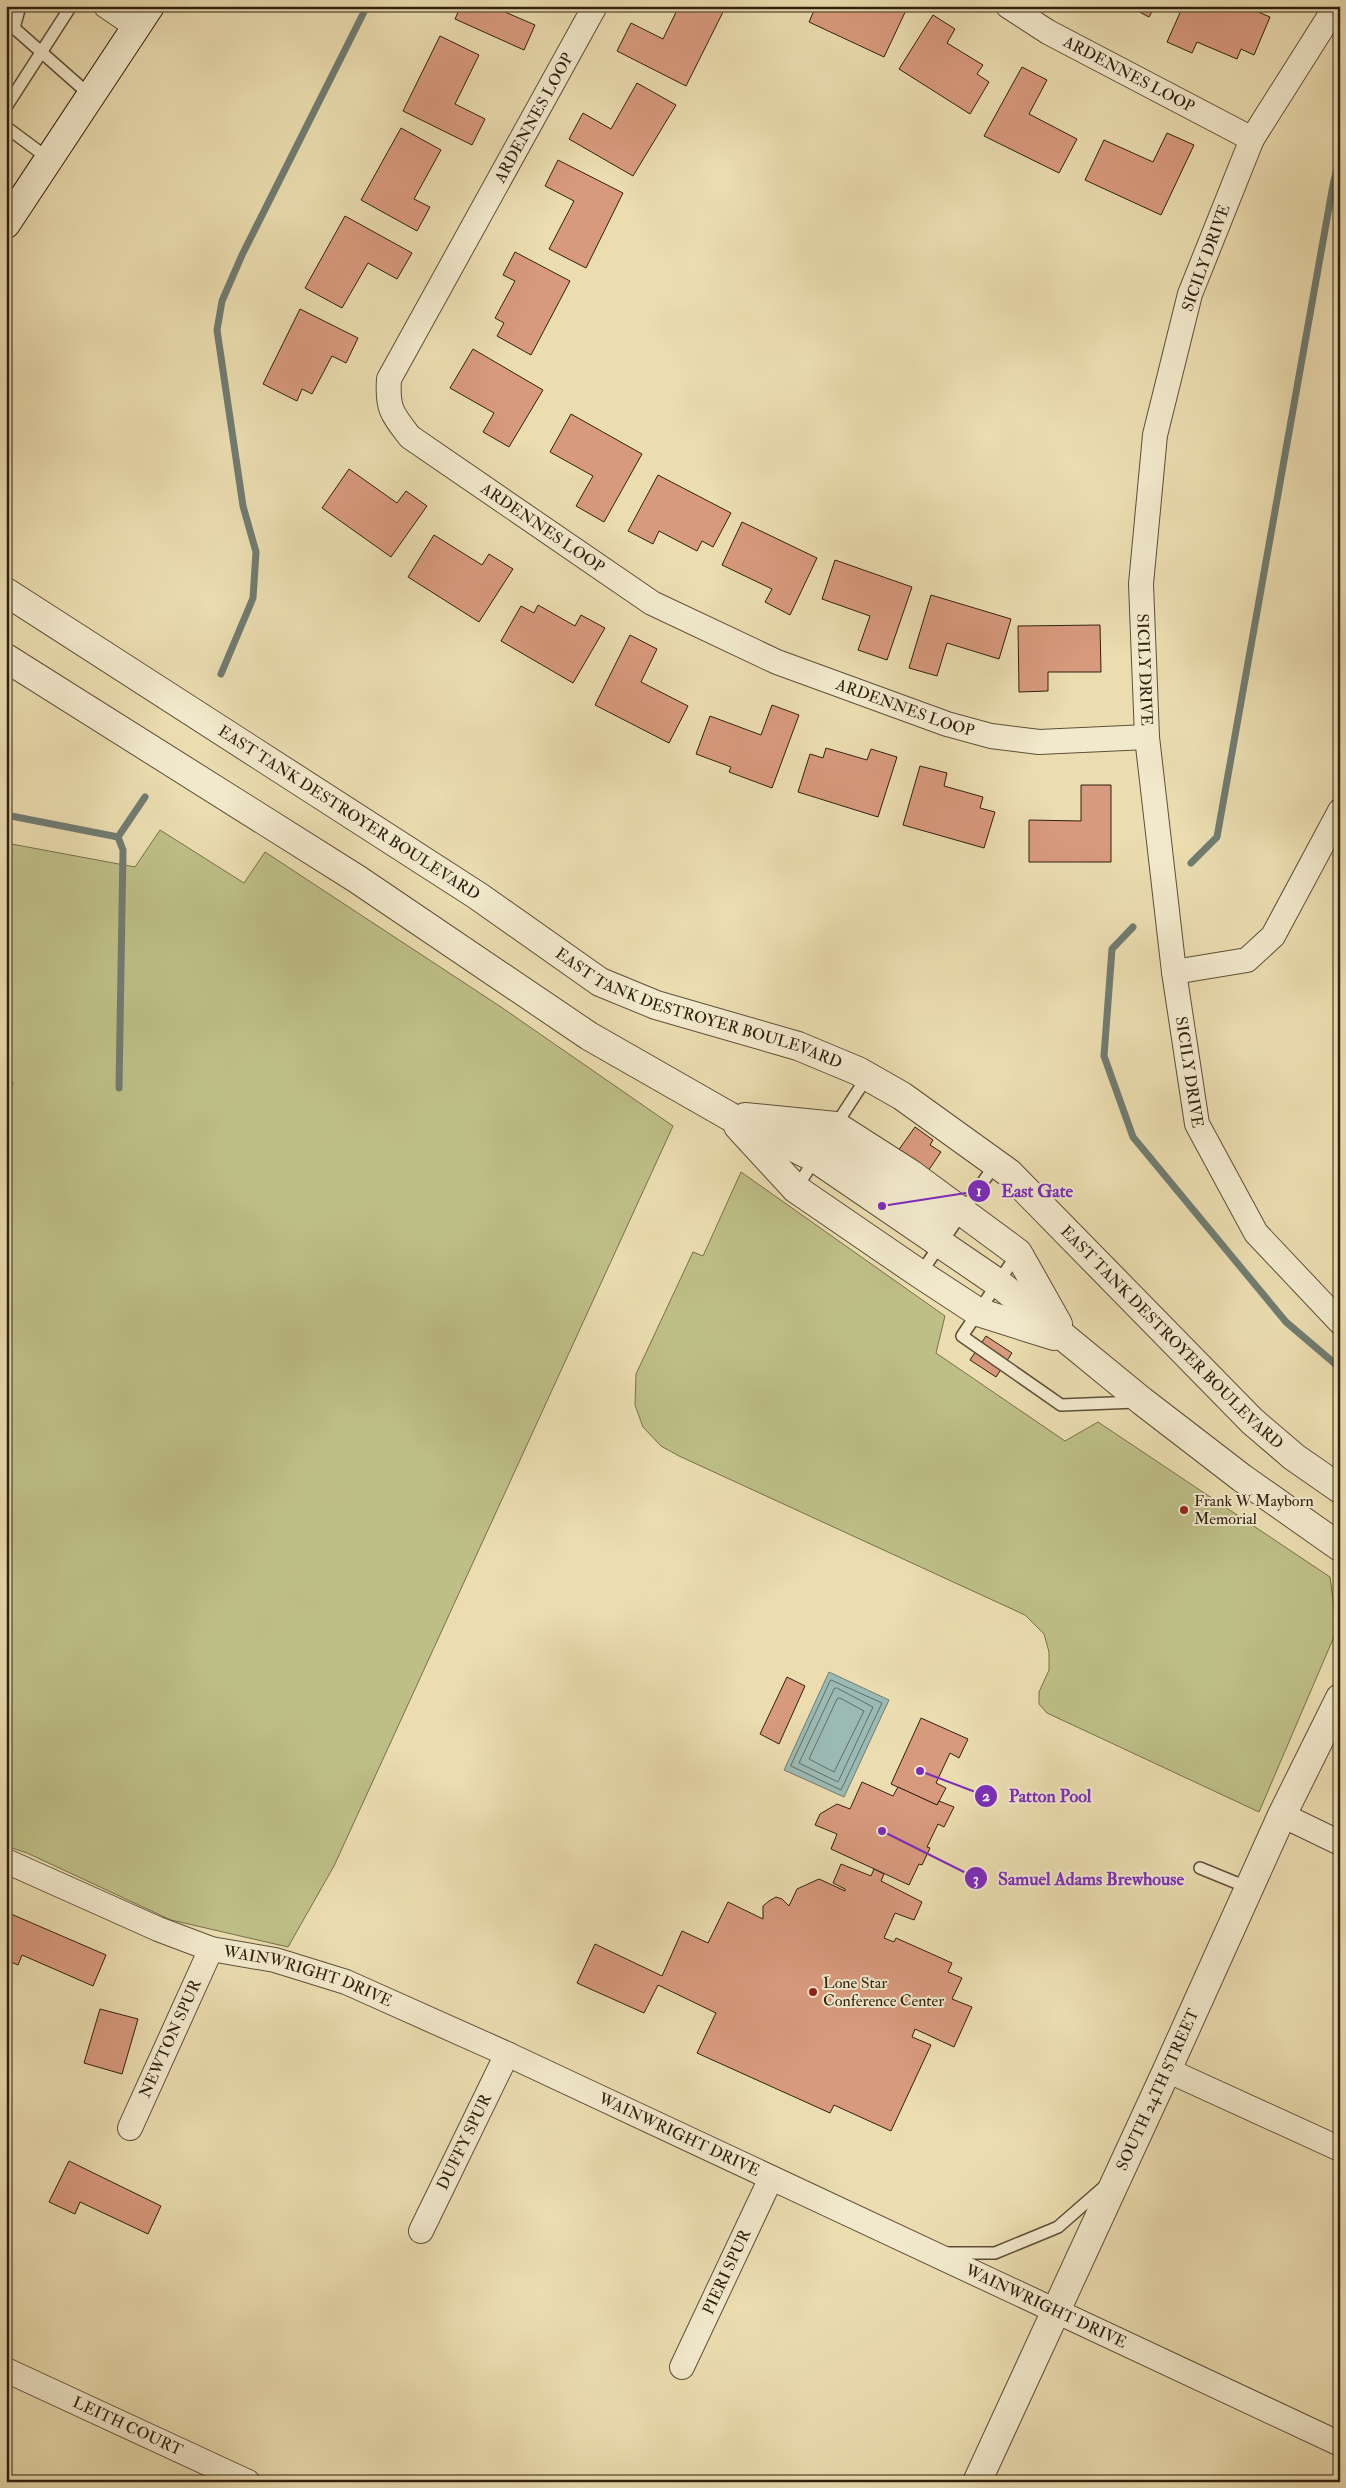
<svg xmlns="http://www.w3.org/2000/svg" width="1346" height="2488" viewBox="0 0 1346 2488" font-family="'IM FELL Double Pica',serif">
<style>
.green{fill:#bebf87;stroke:#76704c}
.water{fill:#9bbab4;stroke:#707c72}
.lines{fill:none;stroke-linecap:round;stroke-linejoin:round}
.shore{stroke:#656d62;stroke-width:1}
.stream{stroke:#707c72;stroke-width:7}
.building{fill:#d89a7d;stroke:#2f2010}
.service-casing{stroke:#5e4f38;stroke-width:14}
.minor-casing{stroke:#5e4f38;stroke-width:26}
.tertiary-casing{stroke:#5e4f38;stroke-width:30}
.secondary-casing{stroke:#2f2010;stroke-width:30}
.service{stroke:#f2e9cc;stroke-width:11}
.minor{stroke:#f2e9cc;stroke-width:24}
.tertiary{stroke:#f2e9cc;stroke-width:28}
.secondary{stroke:#f2e9cc;stroke-width:28}
.poi-dot{fill:#8f2418;stroke:#f2e9cc;stroke-width:2}
.labels{text-anchor:middle;dominant-baseline:central;stroke-width:4;stroke-linejoin:round;paint-order:stroke}
.street-label{font-size:16px;fill:#2f2010;stroke:#f2e9cc}
.poi-label{font-size:16px;fill:#2f2010;stroke:#f2e9cc;text-anchor:start}
.leader{fill:none;stroke:#7b2cbf;stroke-width:2}
.callout-dot{fill:#7b2cbf;stroke:#f2e9cc;stroke-width:2}
.mark-label{font-size:15px;text-anchor:middle;font-weight:bold;fill:#fff}
.callout-label{font-size:18px;text-anchor:middle;font-weight:bold;fill:#7b2cbf;stroke:#f2e9cc;stroke-width:4;stroke-linejoin:round;paint-order:stroke}
</style>
<rect width="100%" height="100%" fill="#ebddb0"/>
<filter id="stains"><feTurbulence type="fractalNoise" baseFrequency=".004" numOctaves="4"/><feColorMatrix values="0 0 0 0 .2 0 0 0 0 .09 0 0 0 0 .02 0 0 0 .5 -.17"/></filter>
<radialGradient id="worn" r=".72"><stop offset=".6" stop-color="#630" stop-opacity="0"/><stop offset="1" stop-color="#630" stop-opacity=".3"/></radialGradient>
<!-- green -->
<g class="green">
<polygon points="160,830 244,883 265,852 501,1007 673,1126 334,1866 288,1947 171,1920 27,1853 6,1846 6,843 135,867"/>
<polygon points="741,1172 945,1316 936,1353 1065,1441 1098,1422 1330,1577 1335,1615 1339,1625 1259,1812 1047,1713 1039,1704 1039,1692 1049,1670 1049,1652 1044,1634 1025,1615 679,1456 661,1446 643,1427 635,1405 636,1374 693,1252 703,1256"/>
</g>
<!-- water -->
<polygon class="water" points="829,1672 889,1700 844,1797 784,1770"/>
<g class="lines">
<!-- shore -->
<g class="shore">
<polygon points="831,1680 882,1703 841,1790 791,1766"/>
<polygon points="837,1688 873,1707 838,1782 799,1763 834,1689"/>
<polygon points="840,1698 864,1711 834,1772 809,1759 837,1699"/>
</g>
<!-- stream -->
<g class="stream">
<polyline points="221,674 253,598 256,552 243,506 217,330 222,301 242,255 367,6"/>
<polyline points="6,815 118,837 145,797"/>
<polyline points="118,837 123,850 119,1088"/>
<polyline points="1191,863 1217,837 1333,185 1340,156"/>
<polyline points="1133,927 1112,949 1104,1056 1133,1137 1286,1322 1340,1368"/>
</g>
</g>
<!-- building -->
<g class="building">
<polygon points="461,6 508,6 505,12 535,25 524,50 455,19"/>
<polygon points="679,6 711,6 723,12 686,86 617,51 631,23 663,39"/>
<polygon points="816,6 908,6 884,57 809,22"/>
<polygon points="1128,6 1155,6 1149,17"/>
<polygon points="1183,6 1244,6 1270,17 1254,55 1241,49 1237,59 1197,42 1192,53 1167,42"/>
<polygon points="933,15 955,29 947,43 983,65 977,74 989,82 970,114 899,69"/>
<polygon points="440,36 479,55 455,104 485,119 472,145 403,111"/>
<polygon points="1022,67 1047,80 1029,114 1077,139 1059,173 984,136"/>
<polygon points="637,83 676,105 633,176 569,139 583,113 611,129"/>
<polygon points="401,128 441,150 414,199 430,207 417,231 361,200"/>
<polygon points="1167,133 1194,145 1161,215 1085,180 1104,140 1153,162"/>
<polygon points="558,160 623,193 586,268 549,249 574,201 545,186"/>
<polygon points="345,216 412,253 397,279 368,263 342,308 305,288"/>
<polygon points="515,252 570,281 531,355 497,336 504,323 495,318 515,281 503,275"/>
<polygon points="300,309 358,338 346,363 332,356 312,394 302,389 297,401 263,384"/>
<polygon points="473,349 543,390 509,447 483,432 494,413 450,388"/>
<polygon points="571,414 642,454 604,522 576,506 593,476 550,452"/>
<polygon points="349,469 397,503 406,491 427,506 391,557 322,508"/>
<polygon points="658,475 731,513 713,547 702,541 697,551 659,531 653,544 628,531"/>
<polygon points="742,522 817,558 790,615 765,602 772,589 722,565"/>
<polygon points="434,535 482,565 489,554 513,569 479,622 408,577"/>
<polygon points="835,560 912,587 887,660 858,650 870,616 822,599"/>
<polygon points="931,595 1011,619 999,659 947,643 937,676 909,668"/>
<polygon points="538,605 575,626 581,615 605,628 573,683 501,641 521,606 534,613"/>
<polygon points="1100,625 1101,672 1048,672 1048,691 1019,692 1018,626"/>
<polygon points="630,635 657,649 641,682 688,706 669,743 595,705"/>
<polygon points="772,705 799,715 772,788 729,772 731,767 696,754 710,716 761,735"/>
<polygon points="826,748 867,760 871,749 897,757 878,817 798,792 810,754 823,758"/>
<polygon points="920,766 947,773 944,786 983,797 980,808 995,812 984,848 903,825"/>
<polygon points="1081,785 1111,785 1111,862 1029,862 1029,820 1081,821"/>
<polygon points="6,1080 13,1083 6,1098"/>
<polygon points="915,1127 933,1140 930,1145 941,1152 928,1171 895,1155"/>
<polygon points="986,1336 1012,1353 996,1377 970,1360"/>
<polygon points="787,1677 805,1686 779,1744 760,1734"/>
<polygon points="921,1718 968,1739 959,1758 950,1753 936,1783 946,1788 937,1805 891,1784"/>
<polygon points="862,1782 893,1796 898,1787 937,1805 939,1801 954,1807 944,1827 938,1824 927,1847 930,1848 922,1865 919,1864 909,1885 831,1849 837,1834 815,1825 820,1814 837,1804 850,1809"/>
<polygon points="841,1864 871,1876 874,1869 884,1874 881,1881 922,1902 914,1920 895,1913 884,1938 894,1942 896,1938 952,1963 948,1972 962,1978 952,1999 972,2007 954,2047 915,2029 912,2037 931,2045 891,2131 834,2105 830,2113 697,2053 716,2013 658,1985 644,2013 577,1983 595,1944 662,1976 682,1931 708,1943 728,1902 763,1919 763,1906 769,1901 776,1897 782,1899 789,1906 797,1889 819,1879 845,1891 845,1889 833,1883"/>
<polygon points="11,1914 106,1955 93,1986 22,1955 18,1965 6,1960 6,1924"/>
<polygon points="100,2009 138,2019 122,2074 84,2063"/>
<polygon points="69,2161 161,2206 148,2234 80,2202 75,2214 49,2202"/>
</g>
<g class="lines">
<defs>
<g id="service">
<polyline points="20,6 14,28 91,96"/>
<polyline points="6,107 71,6"/>
<polyline points="6,127 49,159"/>
<polyline points="835,1126 867,1077"/>
<polyline points="796,1189 816,1157"/>
<polyline points="1018,1253 962,1336 1061,1405 1136,1402"/>
<polyline points="920,1274 996,1163"/>
<polyline points="1200,1868 1249,1888"/>
<polyline points="944,2253 995,2253 1051,2230 1058,2227 1105,2186"/>
</g>
<g id="minor">
<polyline points="106,6 137,27"/>
<path id="s1" d="M595,6L389,379C387,409 392,414 410,437L652,603L777,662L947,724L991,736L1039,742L1147,737"/>
<path id="s2" d="M1008,6L1048,32L1252,139"/>
<path id="s3" d="M1336,6L1252,139L1190,294L1155,435L1141,584L1147,737L1174,972L1197,1124L1256,1233L1340,1322"/>
<polyline points="1174,972 1247,960 1273,936 1340,811"/>
<polyline points="1282,1815 1340,1843"/>
<path id="s4" d="M6,1861L158,1929L211,1949L275,1960L346,1982L507,2054L1340,2444"/>
<polyline points="1167,2070 1340,2149"/>
<path id="s5" d="M130,2128L211,1949"/>
<path id="s6" d="M421,2231L507,2054"/>
<path id="s7" d="M682,2367L771,2178"/>
<path id="s8" d="M6,2370L248,2482"/>
</g>
<g id="tertiary">
<path id="s9" d="M6,592L478,896L600,982L656,1005L798,1046L858,1071L902,1096L1009,1173L1252,1421L1294,1457L1340,1489"/>
<polyline points="6,658 357,879 589,1036 729,1116 815,1158 998,1283 1142,1401 1242,1478 1340,1547"/>
<polyline points="745,1117 836,1126 911,1174 1018,1253 1058,1324"/>
<polyline points="738,1126 796,1189 920,1274 978,1312 1054,1336"/>
<polyline points="808,1137 825,1142 941,1218"/>
<path id="s10" d="M977,2482L1167,2070L1282,1815L1340,1698"/>
</g>
<polyline id="secondary" points="6,224 150,6"/>
</defs>
<!-- service casing -->
<use href="#service" class="service-casing"/>
<!-- minor casing -->
<use href="#minor" class="minor-casing"/>
<!-- tertiary casing -->
<use href="#tertiary" class="tertiary-casing"/>
<!-- secondary casing -->
<use href="#secondary" class="secondary-casing"/>
<!-- service -->
<use href="#service" class="service"/>
<!-- minor -->
<use href="#minor" class="minor"/>
<!-- tertiary -->
<use href="#tertiary" class="tertiary"/>
<!-- secondary -->
<use href="#secondary" class="secondary"/>
</g>
<!-- markers -->
<g class="poi-dot">
<circle cx="1184" cy="1510" r="5"/>
<circle cx="813" cy="1992" r="5"/>
</g>
<g class="labels">
<!-- street labels -->
<g class="street-label">
<text stroke="none"><textPath href="#s2" startOffset="139">ARDENNES LOOP</textPath></text>
<text transform="translate(534 118) rotate(-61)">ARDENNES LOOP</text>
<text transform="translate(1206 258) rotate(-70)">SICILY DRIVE</text>
<text stroke="none"><textPath href="#s1" startOffset="651">ARDENNES LOOP</textPath></text>
<text stroke="none"><textPath href="#s3" startOffset="705">SICILY DRIVE</textPath></text>
<text stroke="none"><textPath href="#s1" startOffset="1058">ARDENNES LOOP</textPath></text>
<text stroke="none"><textPath href="#s9" startOffset="408">EAST TANK DESTROYER BOULEVARD</textPath></text>
<text stroke="none"><textPath href="#s9" startOffset="812">EAST TANK DESTROYER BOULEVARD</textPath></text>
<text stroke="none"><textPath href="#s3" startOffset="1110">SICILY DRIVE</textPath></text>
<text stroke="none"><textPath href="#s9" startOffset="1398">EAST TANK DESTROYER BOULEVARD</textPath></text>
<text stroke="none"><textPath href="#s4" startOffset="324">WAINWRIGHT DRIVE</textPath></text>
<text stroke="none"><textPath href="#s5" startOffset="98">NEWTON SPUR</textPath></text>
<text stroke="none"><textPath href="#s10" startOffset="432">SOUTH 24TH STREET</textPath></text>
<text stroke="none"><textPath href="#s4" startOffset="729">WAINWRIGHT DRIVE</textPath></text>
<text stroke="none"><textPath href="#s6" startOffset="99">DUFFY SPUR</textPath></text>
<text stroke="none"><textPath href="#s7" startOffset="105">PIERI SPUR</textPath></text>
<text stroke="none"><textPath href="#s4" startOffset="1134">WAINWRIGHT DRIVE</textPath></text>
<text stroke="none"><textPath href="#s8" startOffset="134">LEITH COURT</textPath></text>
</g>
<!-- poi labels -->
<g class="poi-label">
<text x="1194" y="1501">Frank W Mayborn<tspan x="1194" dy="18">Memorial</tspan></text>
<text x="823" y="1983">Lone Star<tspan x="823" dy="18">Conference Center</tspan></text>
</g>
</g>
<!-- callouts -->
<path class="leader" d="M882 1206L979 1191M920 1771L986 1796M882 1831L976 1878"/>
<g class="callout-dot">
<circle cx="882" cy="1206" r="5"/>
<circle cx="920" cy="1771" r="5"/>
<circle cx="882" cy="1831" r="5"/>
<circle cx="979" cy="1191" r="12"/>
<circle cx="986" cy="1796" r="12"/>
<circle cx="976" cy="1878" r="12"/>
</g>
<g class="mark-label">
<text x="979" y="1196">1</text>
<text x="986" y="1801">2</text>
<text x="976" y="1884">3</text>
</g>
<g class="callout-label">
<text x="1037" y="1197">East Gate</text>
<text x="1050" y="1802">Patton Pool</text>
<text x="1091" y="1885">Samuel Adams Brewhouse</text>
</g>
<!-- margin -->
<rect width="1346" height="2488" fill="none" stroke="#ebddb0" stroke-width="25"/>
<rect x="8" y="8" width="1331" height="2473" fill="none" stroke="#2f2010" stroke-width="2.5"/>
<rect x="12" y="12" width="1321" height="2463" fill="none" stroke="#2f2010"/>
<rect width="100%" height="100%" filter="url(#stains)"/>
<rect width="100%" height="100%" fill="url(#worn)"/>
</svg>
